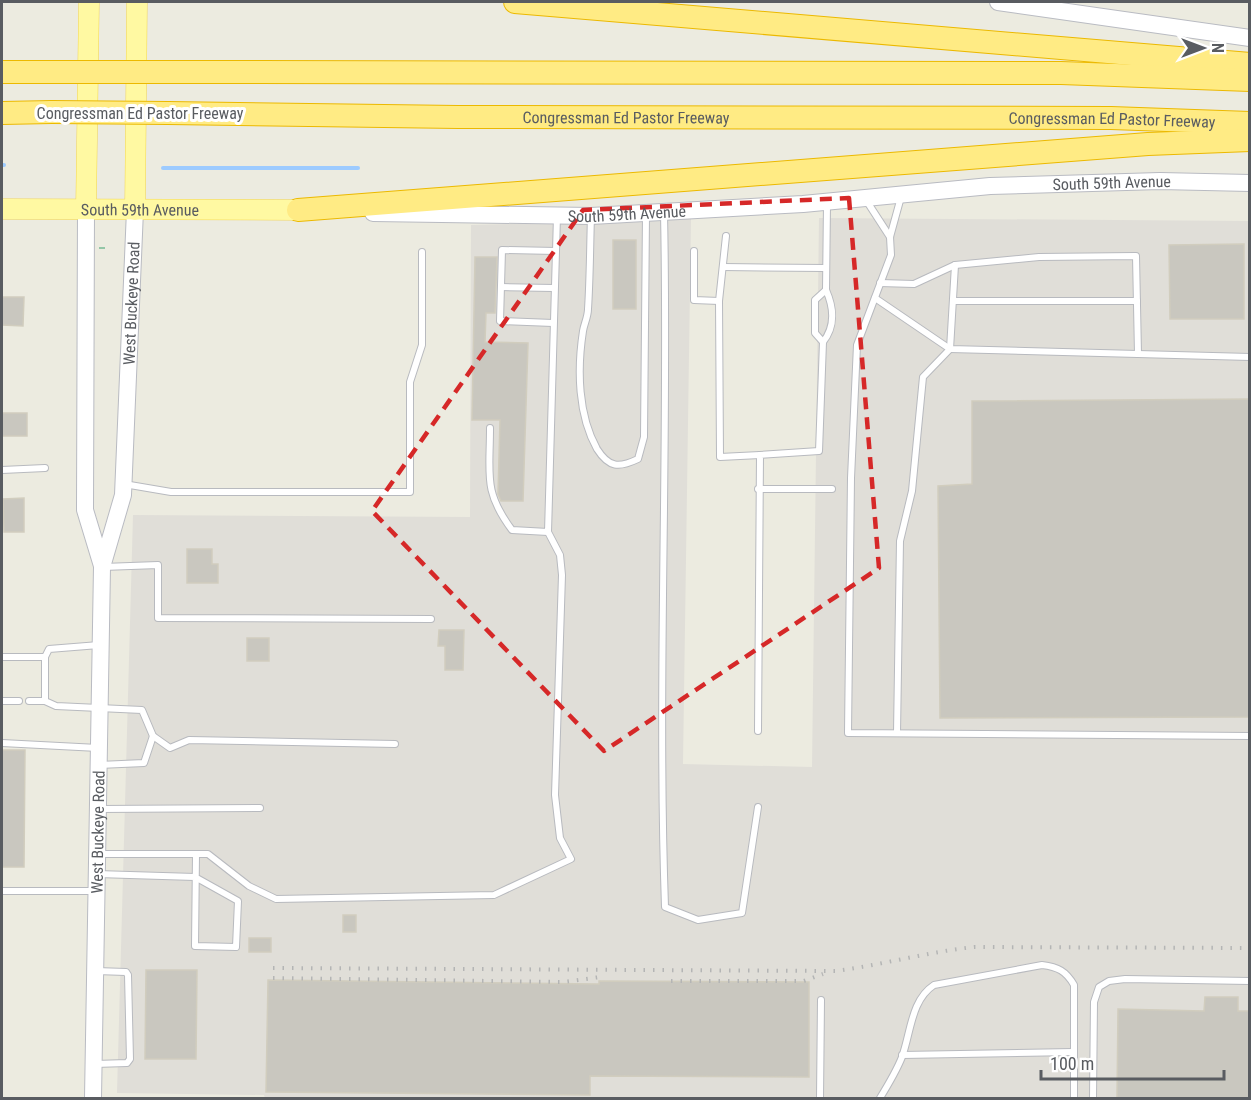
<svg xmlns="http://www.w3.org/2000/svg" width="1251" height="1100" viewBox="0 0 1251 1100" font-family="'Roboto Condensed',sans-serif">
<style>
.industrial{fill:#e0ded8}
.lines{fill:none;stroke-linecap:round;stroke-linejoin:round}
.stream{stroke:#9dcbff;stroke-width:4}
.building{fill:#c9c7bf;stroke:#d1cdbe;stroke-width:1.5}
.lane-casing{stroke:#b8babf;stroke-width:8}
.secondary-casing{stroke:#b9bbc2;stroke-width:18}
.primary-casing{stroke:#f3d652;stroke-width:21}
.highway-casing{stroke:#ecb900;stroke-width:24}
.path{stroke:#94c6a7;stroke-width:2;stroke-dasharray:6 3;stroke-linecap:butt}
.lane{stroke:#fff;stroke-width:6}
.secondary{stroke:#fff;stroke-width:16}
.primary{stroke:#fff9a2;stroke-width:20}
.highway{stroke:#ffeb84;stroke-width:22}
.rail{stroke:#b4b5b5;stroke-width:4;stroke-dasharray:1.5 8;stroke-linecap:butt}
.highway-bridge-casing{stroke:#ecb900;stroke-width:24;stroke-linecap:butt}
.highway-bridge{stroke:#ffeb84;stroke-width:22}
.marked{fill:none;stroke:#d62828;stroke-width:4.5;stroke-dasharray:12 8;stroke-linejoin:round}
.labels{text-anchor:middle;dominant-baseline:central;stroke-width:6;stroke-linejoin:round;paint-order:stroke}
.street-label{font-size:16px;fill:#595c61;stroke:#fff}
</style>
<rect width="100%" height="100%" fill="#ecebe0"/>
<!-- industrial -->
<polygon class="industrial" points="819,218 1249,221 1249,1098 265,1098 264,1095 117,1093 133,515 470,517 471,225 691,219 683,764 812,767"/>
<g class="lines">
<!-- stream -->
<g class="stream">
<polyline points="2,165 4,165"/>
<polyline points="163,168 358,168"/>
</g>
</g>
<!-- building -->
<g class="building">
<rect x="613" y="240" width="23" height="69"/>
<polygon points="1244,244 1244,319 1170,319 1169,245"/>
<polygon points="475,257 497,257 495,313 486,313 485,342 528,343 523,501 501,501 498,494 500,420 472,420"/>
<polygon points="2,297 24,297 23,326 2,325"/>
<polygon points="1250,399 1250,717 940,718 938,486 972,484 972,401"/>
<rect x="2" y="413" width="25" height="23"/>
<polygon points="24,498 24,532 4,532 3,499"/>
<polygon points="187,549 212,549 212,564 218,564 218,583 187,583"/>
<polygon points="439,630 464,630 463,670 445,670 445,646 438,646"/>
<rect x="247" y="638" width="22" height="23"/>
<polygon points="2,750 25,750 24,867 2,867"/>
<rect x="343" y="915" width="13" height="17"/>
<rect x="249" y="938" width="22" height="14"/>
<polygon points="146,970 197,970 196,1059 145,1059"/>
<polygon points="268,980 599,984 599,981 809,982 809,1077 590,1076 590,1095 266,1092"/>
<polygon points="1205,997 1238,997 1238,1011 1250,1011 1250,1098 1117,1098 1118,1009 1204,1011"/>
</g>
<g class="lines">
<defs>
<g id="lane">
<polyline points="901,197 890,237 891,255 857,345 851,478 848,733 1250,736"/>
<polyline points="866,200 890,237"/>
<path d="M664,213C669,445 657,676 665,907L698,920L742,913L758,807"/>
<path d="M591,216C590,247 590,278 588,309C588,317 584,324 583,331C577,370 578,415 597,449C609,468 619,468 638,459L644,437L646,214"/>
<polyline points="726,236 719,301 720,457 760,455"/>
<polyline points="694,251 694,300 719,301"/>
<polyline points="723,267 826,268"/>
<polyline points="880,283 914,284 955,265 1039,257 1136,256 1138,354"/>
<polyline points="501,287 554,288"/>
<polyline points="875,298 950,349 1250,357"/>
<polyline points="953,301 1137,301"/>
<polyline points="553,323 500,321 502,250 556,251"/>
<polyline points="823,342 815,333 815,300 826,290"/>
<path d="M490,428C490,475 483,491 512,530L548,532L557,216"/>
<polyline points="2,470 45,468"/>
<polyline points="124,484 171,492 410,492 410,382 422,345 422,252"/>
<polyline points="758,489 832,489"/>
<polyline points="103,567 158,565 158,618 431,619"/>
<polyline points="99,645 49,649 45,657 45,701 56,706 142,710 153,736 170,748 189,740 395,744"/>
<polyline points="2,657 45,657"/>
<polyline points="2,701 19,701"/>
<polyline points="29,701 45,701"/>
<path d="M758,731L760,455L819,451L823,342C835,327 834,308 826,290L827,204"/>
<polyline points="897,733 900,541 912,491 923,377 950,349 955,265"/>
<polyline points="2,743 98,748"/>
<polyline points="99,765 144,763 153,736"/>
<polyline points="99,809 260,808"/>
<polyline points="98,854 208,854 249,886 276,899 494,895 571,859 560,838 555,795 562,575 560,555 548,532"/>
<polyline points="97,874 195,877 238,901 236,947 195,946 196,854"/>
<polyline points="2,891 96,891"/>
<polyline points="902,1055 1074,1052"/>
<polyline points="95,1064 127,1063 130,1059 128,975 126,972 96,971"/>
<polyline points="820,1098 821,1000"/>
<path d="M880,1098C888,1085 896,1072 902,1057C911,1032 911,1000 934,985L1042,965C1058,967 1066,971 1074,985V1098"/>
<polyline points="1093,1098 1094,1002 1099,987 1109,981 1125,979 1250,981"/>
</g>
<g id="secondary">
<polyline points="998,2 1250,38"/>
<polyline points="86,209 85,510 102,566"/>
<path id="s1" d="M373,213L591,216L803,204L990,186L1160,181L1250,183"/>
<path id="s2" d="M93,1098L102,567L123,495L135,210"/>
</g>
<g id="primary">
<path id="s3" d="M2,209L298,210"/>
<polyline points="86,209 89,2"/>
<polyline points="135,210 137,2"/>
</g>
<g id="highway">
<polyline points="515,2 1250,64"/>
<polyline points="2,72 51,72"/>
<polyline points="169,72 1061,73 1250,80"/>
<polyline points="2,113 52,112"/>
<path id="s4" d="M168,113L458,117L1111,118L1250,123"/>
<polyline points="298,210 1148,144 1250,140"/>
</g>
</defs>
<!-- lane casing -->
<use href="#lane" class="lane-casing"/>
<!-- secondary casing -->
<use href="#secondary" class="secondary-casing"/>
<!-- primary casing -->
<use href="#primary" class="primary-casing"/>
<!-- highway casing -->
<use href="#highway" class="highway-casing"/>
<!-- path -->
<polyline class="path" points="99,248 108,248"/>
<!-- lane -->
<use href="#lane" class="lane"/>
<!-- secondary -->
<use href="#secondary" class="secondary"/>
<!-- primary -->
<use href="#primary" class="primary"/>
<!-- highway -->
<use href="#highway" class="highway"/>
<!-- rail -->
<g class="rail">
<path d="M273,968L835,971C882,965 927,952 974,947L1250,948"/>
<polyline points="273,978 564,982 600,977"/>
<polyline points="671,981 804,981 823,974"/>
</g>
<defs>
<g id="highway-bridge">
<polyline points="51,72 169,72"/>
<polyline points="52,112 168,113"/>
</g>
</defs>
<!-- highway-bridge casing -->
<use href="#highway-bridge" class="highway-bridge-casing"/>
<!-- highway-bridge -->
<use href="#highway-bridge" class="highway-bridge"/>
</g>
<!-- marked area -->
<path class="marked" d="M849,198L879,568L604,751L372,511L583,210Z"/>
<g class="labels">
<!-- street labels -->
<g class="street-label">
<text x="140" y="113">Congressman Ed Pastor Freeway</text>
<text stroke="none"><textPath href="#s4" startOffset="458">Congressman Ed Pastor Freeway</textPath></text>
<text stroke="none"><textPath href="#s4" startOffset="944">Congressman Ed Pastor Freeway</textPath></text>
<text stroke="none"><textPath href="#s1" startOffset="740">South 59th Avenue</textPath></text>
<text stroke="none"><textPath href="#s3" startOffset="138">South 59th Avenue</textPath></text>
<text stroke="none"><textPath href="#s1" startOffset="254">South 59th Avenue</textPath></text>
<text stroke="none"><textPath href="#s2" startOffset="798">West Buckeye Road</textPath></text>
<text stroke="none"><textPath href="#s2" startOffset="266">West Buckeye Road</textPath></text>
</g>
</g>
<!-- border -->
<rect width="1251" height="1100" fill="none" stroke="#595c61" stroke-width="6"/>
<!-- north arrow -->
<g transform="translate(1203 48) rotate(90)" stroke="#ffffff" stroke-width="4.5" paint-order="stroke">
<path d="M0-4.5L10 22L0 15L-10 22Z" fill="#595c61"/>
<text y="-9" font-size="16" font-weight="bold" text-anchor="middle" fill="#595c61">N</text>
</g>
<!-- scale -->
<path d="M1041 1070v9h183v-9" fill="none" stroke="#595c61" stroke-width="3"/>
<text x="1050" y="1070" font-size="18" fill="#595c61" stroke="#ffffff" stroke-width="4.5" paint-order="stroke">100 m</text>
</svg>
